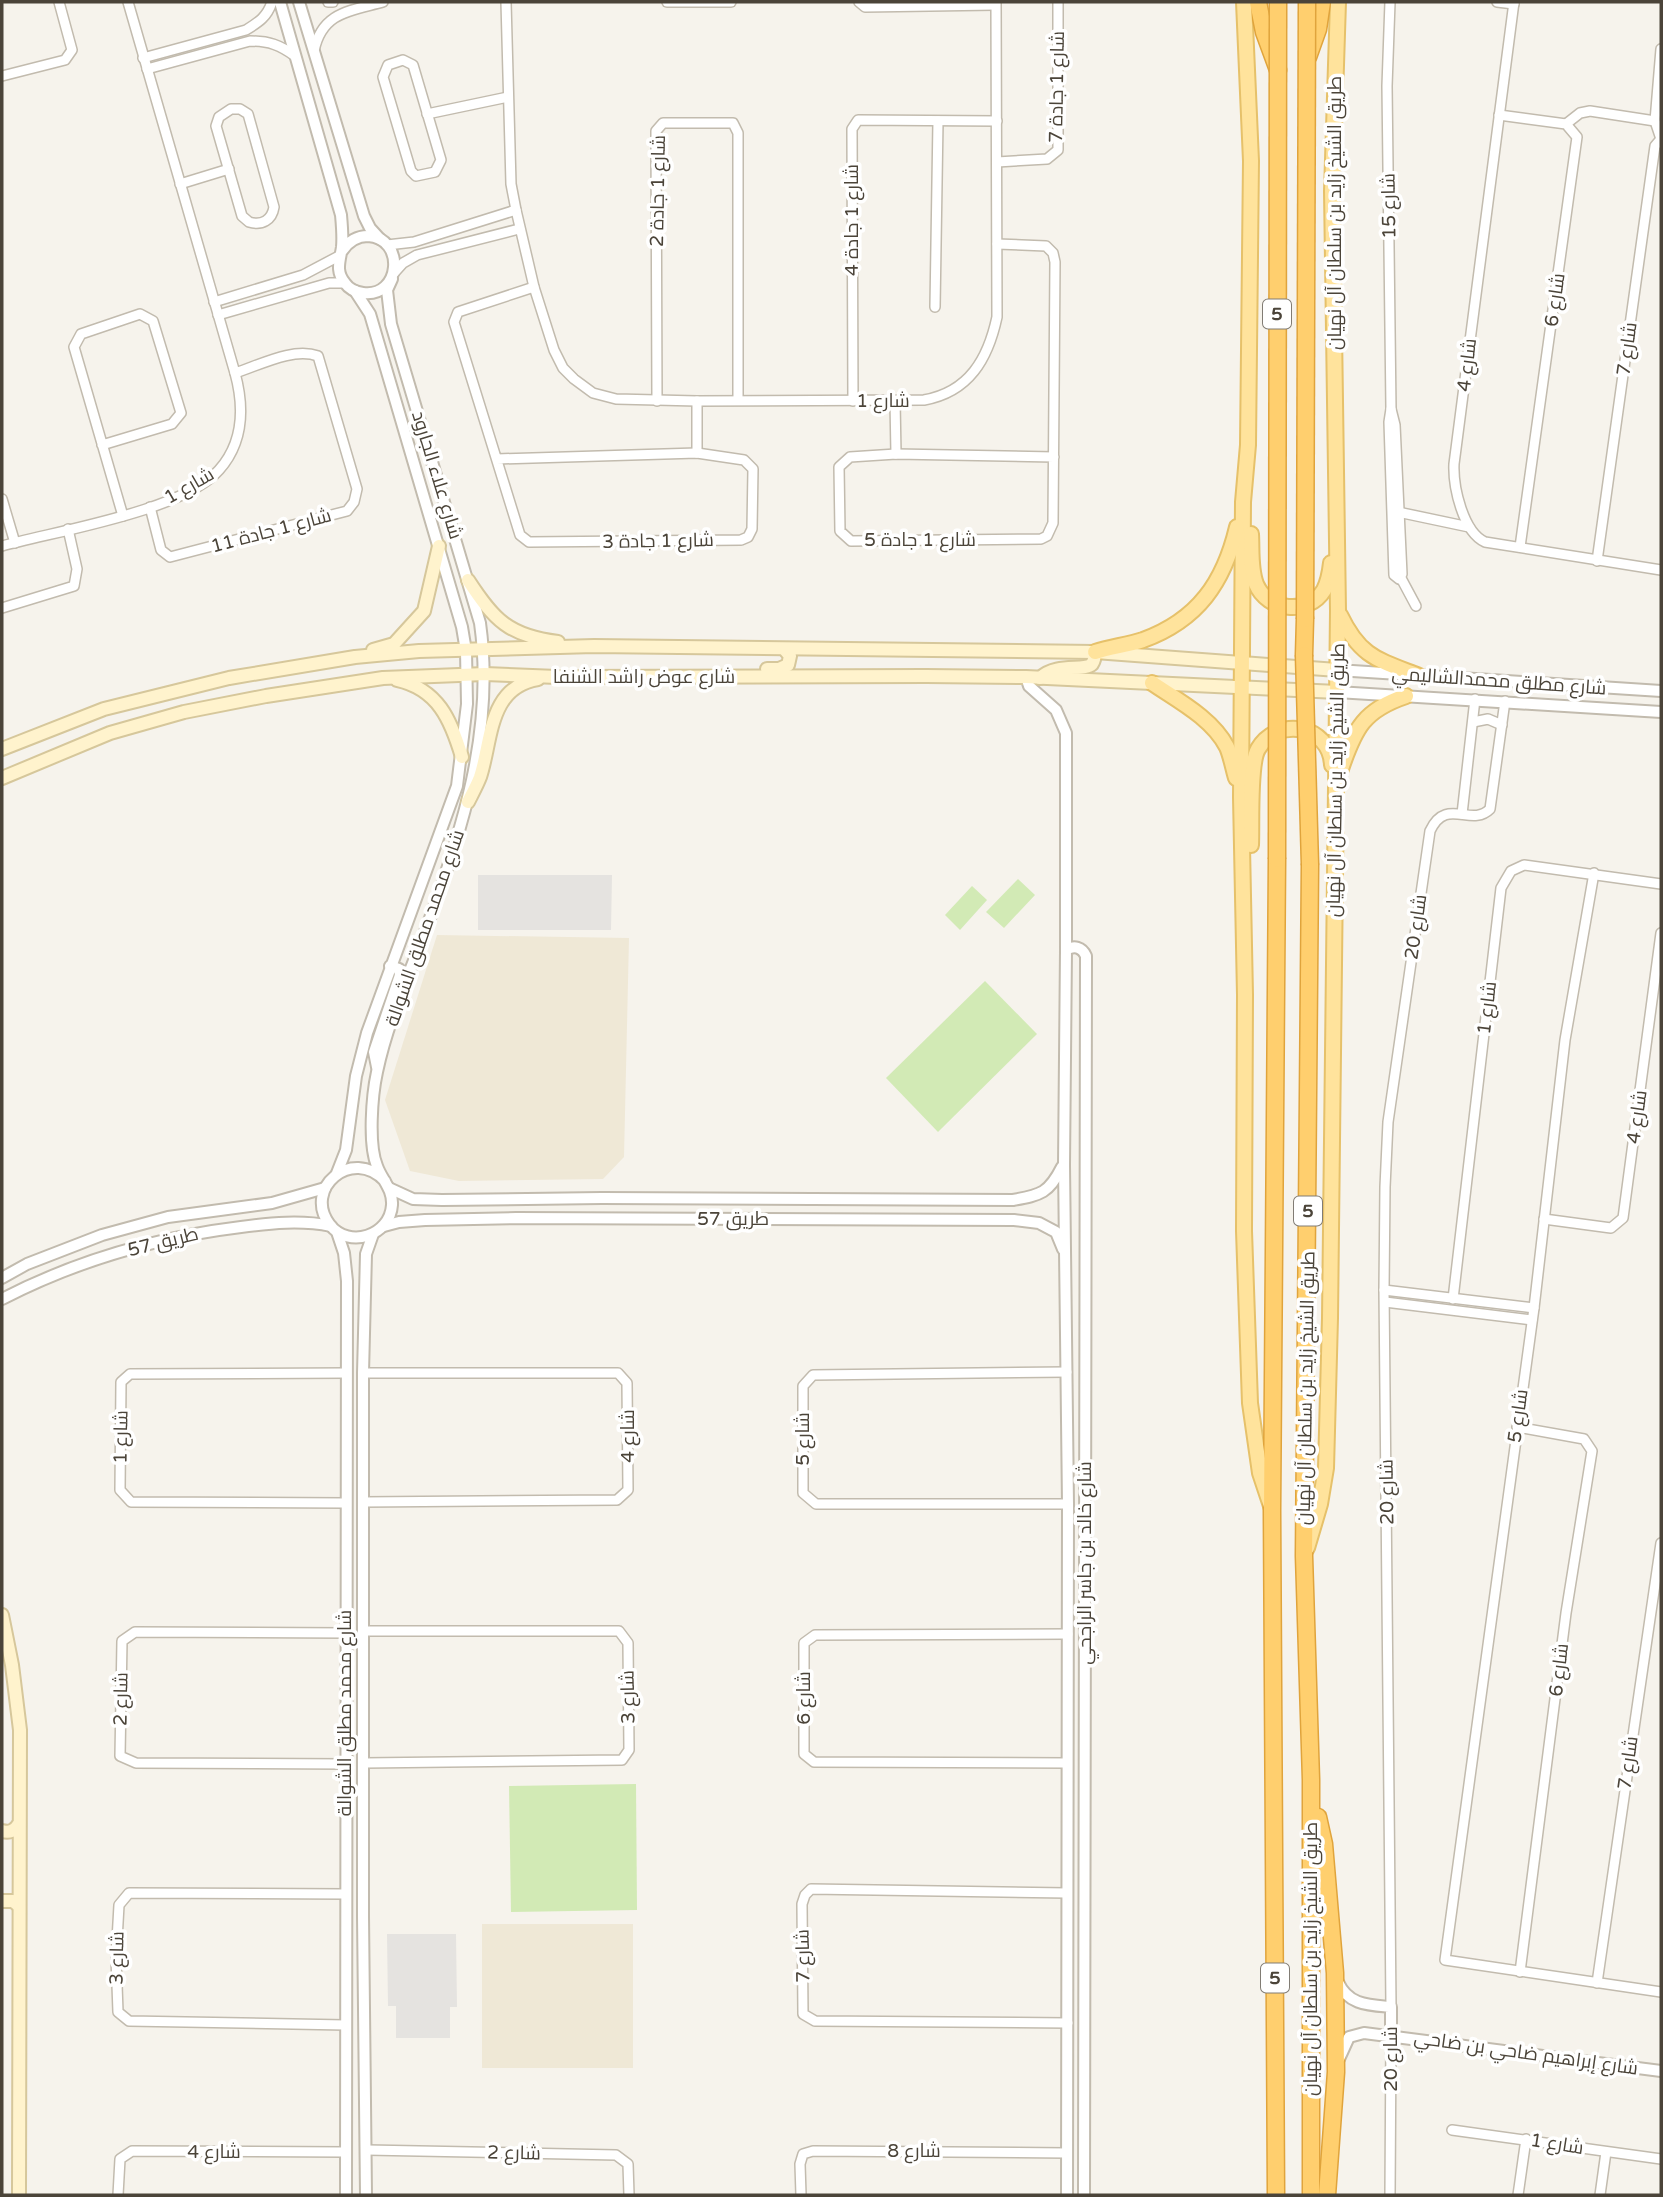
<svg xmlns="http://www.w3.org/2000/svg" width="1663" height="2197" viewBox="0 0 1663 2197" font-family="'Varela Round',Cairo,sans-serif">
<style>
.education{fill:#efe8d6}
.green{fill:#d2eab5}
.parking{fill:#e5e3e0}
.lines{fill:none;stroke-linecap:round;stroke-linejoin:round}
.minor-casing{stroke:#c2bbae;stroke-width:12}
.tertiary-casing{stroke:#c2bbae;stroke-width:14}
.secondary-casing{stroke:#d6c79b;stroke-width:16}
.primary-casing{stroke:#e6c16a;stroke-width:18}
.motorway-casing{stroke:#e0a43c;stroke-width:19}
.minor{stroke:#fff;stroke-width:9}
.tertiary{stroke:#fff;stroke-width:10}
.secondary{stroke:#fff3cd;stroke-width:12}
.primary{stroke:#ffe39c;stroke-width:14}
.motorway{stroke:#ffcf6e;stroke-width:16}
.motorway-bridge-casing{stroke:#e0a43c;stroke-width:19;stroke-linecap:butt}
.motorway-bridge{stroke:#ffcf6e;stroke-width:16}
.labels{text-anchor:middle;dominant-baseline:central;stroke-width:7;stroke-linejoin:round;paint-order:stroke}
.shield{fill:#fff;stroke:#817c74;stroke-width:2}
.shield-label{font-size:18px;font-weight:bold;fill:#4b4439}
.street-label{font-size:19px;fill:#4b4439;stroke:#fff}
</style>
<rect width="100%" height="100%" fill="#f6f3ec"/>
<!-- education -->
<g class="education">
<polygon points="437,935 629,938 624,1157 603,1179 459,1181 410,1171 385,1100"/>
<rect x="482" y="1924" width="151" height="144"/>
</g>
<!-- green -->
<g class="green">
<polygon points="1018,879 1035,895 1004,928 986,912"/>
<polygon points="972,886 987,900 960,930 945,915"/>
<polygon points="985,981 1037,1034 938,1132 886,1078"/>
<polygon points="636,1784 637,1910 511,1912 509,1786"/>
</g>
<!-- parking -->
<g class="parking">
<polygon points="478,875 612,875 611,930 478,930"/>
<polygon points="387,1934 456,1934 457,2007 450,2007 450,2038 396,2038 396,2006 388,2006"/>
</g>
<g class="lines">
<defs>
<g id="minor">
<polyline points="328,2 333,2"/>
<path d="M506,2L511,184L516,210L534,287L554,350L563,368L574,379L593,393L616,399L697,401L924,400C969,392 988,359 997,317L996,2"/>
<polyline points="667,2 731,2"/>
<polyline points="859,2 865,7 995,5"/>
<polyline points="1390,2 1387,86 1391,409"/>
<polyline points="1497,2 1514,4"/>
<path d="M1514,2L1454,464C1453,487 1463,532 1485,542L1661,570"/>
<path d="M314,51C322,12 350,11 383,2"/>
<path d="M143,58L246,30C259,22 267,17 272,2"/>
<polygon points="403,60 413,65 441,160 435,172 416,176 411,171 383,77 388,65"/>
<path d="M147,69L250,41C269,41 280,45 295,56"/>
<polyline points="2,76 65,60 72,50 59,2"/>
<path d="M231,109H240L248,114L274,207C272,220 262,226 249,222L242,216L216,126L219,117Z"/>
<polyline points="427,114 508,97"/>
<polyline points="1499,115 1566,124 1577,137 1520,547"/>
<polyline points="1566,124 1580,113 1590,111 1655,121"/>
<polyline points="1661,139 1655,121 1661,49"/>
<polyline points="997,162 1047,159 1058,150 1058,2"/>
<polyline points="180,184 229,169"/>
<polyline points="997,244 1046,246 1053,253 1055,262 1053,523 1047,536 1041,539 851,541 840,531 839,467 850,457 896,454 1054,457"/>
<polyline points="387,245 414,242 516,210"/>
<polyline points="394,273 403,263 417,255 519,229"/>
<polyline points="214,302 303,275 339,256"/>
<polyline points="935,307 938,121"/>
<polyline points="218,315 329,283 345,283"/>
<polyline points="657,401 656,131 663,123 733,123 738,133 738,400"/>
<polyline points="697,401 697,453"/>
<polyline points="853,401 852,129 858,120 997,121"/>
<polyline points="895,401 896,454"/>
<polygon points="1391,409 1395,425 1402,574 1399,579 1394,575 1389,422"/>
<polyline points="102,445 172,424 181,413 153,321 140,314 81,334 74,347 123,516"/>
<polyline points="497,459 697,453 744,460 753,469 752,529 748,537 741,540 529,542 520,535 454,322 458,312 534,287"/>
<polyline points="2,499 15,543"/>
<path d="M150,507L161,550L170,557L347,511L354,502L357,489L318,356C293,347 260,365 235,373"/>
<polyline points="1398,512 1469,527"/>
<path d="M2,546C56,531 183,511 219,470C244,442 244,406 235,373L128,2"/>
<polyline points="1597,561 1655,146 1661,139"/>
<polyline points="1401,578 1416,606"/>
<polyline points="2,608 74,586 77,569 68,529"/>
<polyline points="1473,722 1488,719 1502,725"/>
<polyline points="1462,814 1475,699"/>
<polyline points="1594,873 1565,1040 1534,1308 1445,1960 1661,1992"/>
<polyline points="1544,1219 1611,1228 1623,1218 1661,933"/>
<polyline points="1384,1290 1534,1308"/>
<polyline points="1453,1299 1501,888 1511,871 1524,865 1661,884"/>
<polyline points="1385,1302 1532,1320"/>
<polyline points="1067,1372 813,1375 803,1386 803,1493 816,1504 1068,1504"/>
<polyline points="363,1373 618,1373 627,1383 628,1490 617,1500 364,1502"/>
<polyline points="1517,1427 1584,1439 1592,1451 1566,1613 1520,1972"/>
<polyline points="345,1503 131,1502 120,1490 121,1382 130,1374 346,1373"/>
<polyline points="365,1631 619,1631 628,1643 629,1750 622,1760 365,1763"/>
<polyline points="1067,1763 814,1762 804,1754 804,1643 815,1635 1068,1634"/>
<polyline points="346,1764 136,1763 120,1756 122,1641 135,1632 346,1633"/>
<polyline points="1067,1893 811,1889 805,1895 802,1904 803,2014 815,2021 1068,2023"/>
<polyline points="345,1894 129,1893 119,1905 116,1958 118,2012 129,2021 345,2025"/>
<polyline points="1597,1983 1661,1543"/>
<path d="M1391,2007L1384,1290L1385,1187L1388,1122L1430,831C1446,796 1471,828 1490,809L1505,701"/>
<polyline points="1452,2130 1661,2159"/>
<polyline points="367,2150 616,2155 628,2164 629,2195"/>
<polyline points="118,2195 120,2159 132,2151 345,2152"/>
<polyline points="801,2195 800,2164 803,2154 813,2151 1067,2153"/>
<polyline points="1390,2195 1391,2035"/>
<polyline points="1518,2195 1526,2139"/>
<polyline points="1600,2195 1606,2152"/>
</g>
<g id="tertiary">
<path d="M280,2L341,215C342,226 343,236 342,247C340,261 335,271 345,283C349,289 356,292 363,293C401,298 406,238 368,236C357,236 348,242 342,251"/>
<polyline points="299,2 364,216 370,228 380,239"/>
<polyline points="1337,670 1661,691"/>
<polyline points="1026,677 1029,686 1056,710 1066,733 1066,950"/>
<polyline points="1337,692 1661,712"/>
<polyline points="377,1067 374,1052 400,975 399,969 390,966"/>
<polyline points="337,1173 346,1150 356,1076 367,1033 457,786 467,704 466,651 462,627 370,314 355,291"/>
<path d="M385,1181C352,1146 302,1189 330,1225C349,1249 390,1236 392,1205C393,1189 382,1180 377,1166C368,1144 372,1095 377,1072C387,1024 408,977 425,932C462,832 495,730 480,623L391,324L387,290L392,279"/>
<path d="M389,1188L413,1199L442,1200L602,1198L1013,1200C1041,1195 1049,1193 1062,1167"/>
<polyline points="384,1226 399,1222 425,1220 516,1218 1014,1220 1039,1223 1056,1232 1063,1249"/>
<polyline points="337,1232 344,1253 347,1281 346,2195"/>
<polyline points="2,1278 27,1264 102,1235 168,1217 272,1203 325,1188"/>
<path d="M2,1299C76,1261 159,1237 241,1227C271,1223 301,1220 331,1226"/>
<path d="M1338,1982C1348,2005 1368,2005 1391,2007V2035"/>
<polyline points="1339,2059 1349,2037 1364,2033 1661,2071"/>
<polyline points="366,2195 363,1916 363,1373 366,1254 373,1234"/>
<path d="M1067,2195L1068,1504L1064,1165L1066,950C1074,945 1082,947 1086,956L1084,2195"/>
</g>
<g id="secondary">
<path d="M468,580C494,620 509,636 558,642"/>
<polyline points="373,650 394,644 424,611 439,546"/>
<polyline points="767,669 779,669 788,665 790,656 785,650"/>
<path d="M1040,678C1057,662 1084,672 1092,664C1094,661 1095,655 1095,652"/>
<path d="M397,680C438,689 451,720 462,757"/>
<polyline points="2,749 104,709 229,678 355,657 419,651 594,646 1095,652 1337,670"/>
<polyline points="2,778 110,733 184,712 266,696 383,678 485,674 557,677 926,676 1026,677 1337,692"/>
<path d="M468,802C472,794 477,785 480,777C492,741 488,687 538,679"/>
<polyline points="2,1615 12,1665 20,1730 19,2195"/>
<path d="M2,1831C10,1833 14,1831 19,1824"/>
<polyline points="2,1901 13,1901 18,1905"/>
</g>
<g id="primary">
<polyline points="1244,2 1251,161 1248,445 1243,502 1241,797 1245,995 1244,1231 1250,1403 1260,1473 1272,1509"/>
<path d="M1251,534C1252,550 1250,569 1256,584C1267,611 1308,616 1324,590C1328,582 1330,572 1331,563"/>
<path d="M1340,615C1360,657 1378,660 1419,676"/>
<path d="M1095,652C1111,647 1128,645 1143,640C1198,620 1224,582 1237,527"/>
<path d="M1152,683C1177,700 1212,718 1227,747C1231,756 1233,768 1236,778"/>
<path d="M1341,769C1355,728 1364,710 1406,696"/>
<path d="M1251,845C1252,825 1249,764 1258,749C1277,716 1330,725 1332,765"/>
<polyline points="1307,1548 1320,1504 1326,1468 1330,1318 1338,611 1332,191 1338,2"/>
</g>
<g id="motorway">
<polyline points="1258,2 1264,32 1278,70"/>
<polyline points="1308,57 1318,29 1322,2"/>
<polyline points="1304,655 1305,619"/>
<polyline points="1310,865 1304,1556 1311,1780 1311,2195"/>
<polyline points="1318,1817 1324,1844 1335,1973 1336,2072 1327,2195"/>
<polyline points="1276,2195 1272,1510 1277,859"/>
</g>
</defs>
<!-- minor casing -->
<use href="#minor" class="minor-casing"/>
<!-- tertiary casing -->
<use href="#tertiary" class="tertiary-casing"/>
<!-- secondary casing -->
<use href="#secondary" class="secondary-casing"/>
<!-- primary casing -->
<use href="#primary" class="primary-casing"/>
<!-- motorway casing -->
<use href="#motorway" class="motorway-casing"/>
<!-- minor -->
<use href="#minor" class="minor"/>
<!-- tertiary -->
<use href="#tertiary" class="tertiary"/>
<!-- secondary -->
<use href="#secondary" class="secondary"/>
<!-- primary -->
<use href="#primary" class="primary"/>
<!-- motorway -->
<use href="#motorway" class="motorway"/>
<defs>
<g id="motorway-bridge">
<polyline points="1305,619 1307,2"/>
<polyline points="1304,655 1310,865"/>
<polyline points="1277,859 1278,2"/>
</g>
</defs>
<!-- motorway-bridge casing -->
<use href="#motorway-bridge" class="motorway-bridge-casing"/>
<!-- motorway-bridge -->
<use href="#motorway-bridge" class="motorway-bridge"/>
</g>
<g class="labels">
<!-- shield labels -->
<g class="shield">
<rect x="1263" y="299.5" width="28" height="29" rx="5"/>
<rect x="1294" y="1196.5" width="28" height="29" rx="5"/>
<rect x="1261" y="1963.5" width="28" height="29" rx="5"/>
</g>
<g class="shield-label">
<text x="1277" y="314">5</text>
<text x="1308" y="1211">5</text>
<text x="1275" y="1978">5</text>
</g>
<!-- street labels -->
<g class="street-label">
<text transform="translate(1057 87) rotate(-89)">شارع 1 جادة 7</text>
<text transform="translate(658 191) rotate(-89)">شارع 1 جادة 2</text>
<text transform="translate(1389 206) rotate(-91)">شارع 15</text>
<text transform="translate(1335 213) rotate(-90)">طريق الشيخ زايد بن سلطان آل نهيان</text>
<text transform="translate(852 220) rotate(-90)">شارع 1 جادة 4</text>
<text transform="translate(1555 300) rotate(-82)">شارع 6</text>
<text transform="translate(1627 349) rotate(-82)">شارع 7</text>
<text transform="translate(1467 365) rotate(-83)">شارع 4</text>
<text x="883" y="401">شارع 1</text>
<text transform="translate(437 475) rotate(73)">شارع علاء الجارود</text>
<text transform="translate(189 486) rotate(-30)">شارع 1</text>
<text transform="translate(271 531) rotate(-15)">شارع 1 جادة 11</text>
<text x="920" y="540">شارع 1 جادة 5</text>
<text transform="translate(658 541) rotate(-1)">شارع 1 جادة 3</text>
<text x="644" y="677">شارع عوض راشد الشنفا</text>
<text transform="translate(1499 681) rotate(4)">شارع مطلق محمدالشاليمي</text>
<text transform="translate(1336 780) rotate(-89)">طريق الشيخ زايد بن سلطان آل نهيان</text>
<text transform="translate(1416 927) rotate(-82)">شارع 20</text>
<text transform="translate(425 928) rotate(-71)">شارع محمد مطلق الشوالة</text>
<text transform="translate(1487 1008) rotate(-83)">شارع 1</text>
<text transform="translate(1637 1117) rotate(-82)">شارع 4</text>
<text x="733" y="1219">طريق 57</text>
<text transform="translate(163 1242) rotate(-14)">طريق 57</text>
<text transform="translate(1306 1388) rotate(-89)">طريق الشيخ زايد بن سلطان آل نهيان</text>
<text transform="translate(1518 1416) rotate(-82)">شارع 5</text>
<text transform="translate(628 1436) rotate(-90)">شارع 4</text>
<text transform="translate(121 1437) rotate(-89)">شارع 1</text>
<text transform="translate(803 1439) rotate(-90)">شارع 5</text>
<text transform="translate(1387 1492) rotate(-91)">شارع 20</text>
<text transform="translate(1085 1563) rotate(-90)">شارع خالد بن جاسر الراجحي</text>
<text transform="translate(1559 1670) rotate(-83)">شارع 6</text>
<text transform="translate(628 1697) rotate(-91)">شارع 3</text>
<text transform="translate(804 1698) rotate(-90)">شارع 6</text>
<text transform="translate(121 1699) rotate(-89)">شارع 2</text>
<text transform="translate(345 1713) rotate(-90)">شارع محمد مطلق الشوالة</text>
<text transform="translate(1628 1763) rotate(-82)">شارع 7</text>
<text transform="translate(803 1956) rotate(-91)">شارع 7</text>
<text transform="translate(117 1958) rotate(-89)">شارع 3</text>
<text transform="translate(1311 1959) rotate(-90)">طريق الشيخ زايد بن سلطان آل نهيان</text>
<text transform="translate(1526 2053) rotate(8)">شارع إبراهيم ضاحي بن ضاحي</text>
<text transform="translate(1391 2059) rotate(-90)">شارع 20</text>
<text transform="translate(1557 2144) rotate(9)">شارع 1</text>
<text x="914" y="2151">شارع 8</text>
<text x="214" y="2152">شارع 4</text>
<text transform="translate(514 2153) rotate(1)">شارع 2</text>
</g>
</g>
<!-- border -->
<rect width="1663" height="2197" fill="none" stroke="#4b4439" stroke-width="7"/>
</svg>
